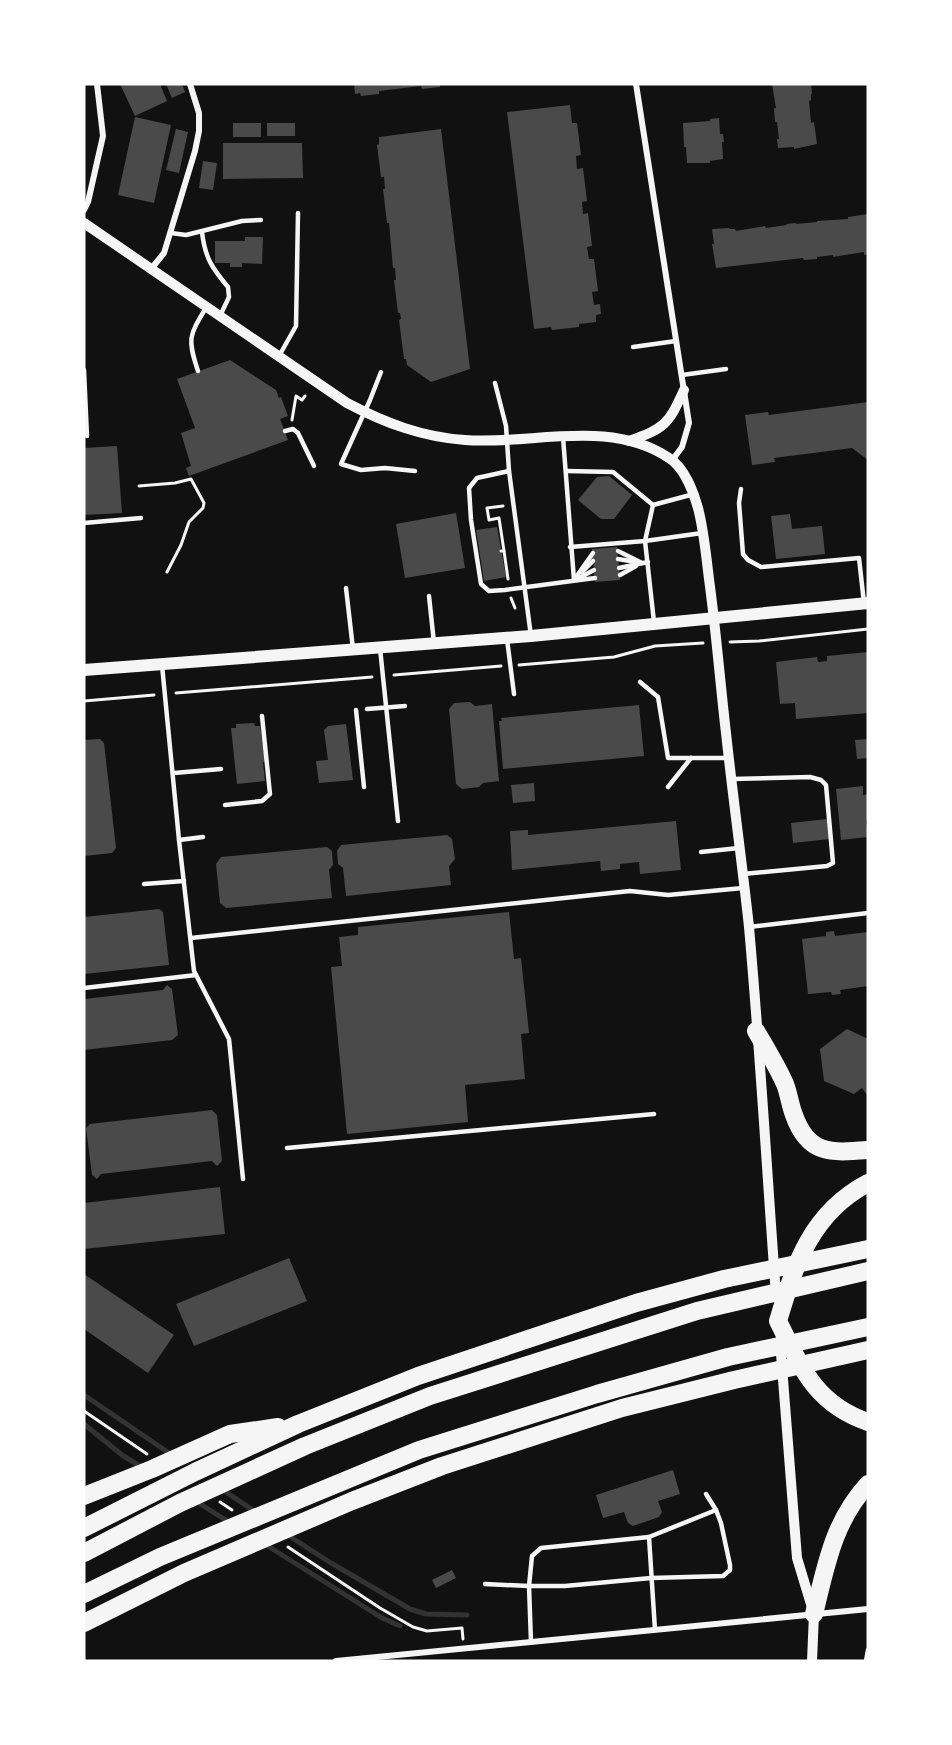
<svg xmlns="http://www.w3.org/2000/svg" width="952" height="1745" viewBox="0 0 952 1745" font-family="'Public Sans',sans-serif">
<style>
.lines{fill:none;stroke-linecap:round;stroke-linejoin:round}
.stream{stroke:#333;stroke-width:5}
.building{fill:#4a4a4a}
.path{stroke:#f5f5f5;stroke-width:3}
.service{stroke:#f5f5f5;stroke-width:4.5}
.minor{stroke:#f5f5f5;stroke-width:6}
.tertiary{stroke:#f5f5f5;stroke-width:10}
.secondary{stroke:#f5f5f5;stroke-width:12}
.motorway{stroke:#f5f5f5;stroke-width:18}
</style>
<rect width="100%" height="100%" fill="#111"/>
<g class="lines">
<!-- stream -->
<g class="stream">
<polyline points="84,1395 172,1455"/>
<polyline points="84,1424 122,1455 143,1468"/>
<polyline points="220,1488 257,1513"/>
<polyline points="194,1500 232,1524"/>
<polyline points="286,1534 331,1563 410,1609 426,1614 467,1615"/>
<polyline points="263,1543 382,1618 400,1626"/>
</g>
</g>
<!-- building -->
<g class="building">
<polygon points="120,84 160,84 167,101 135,116"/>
<polygon points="166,84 182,84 185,92 172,98"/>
<polygon points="354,84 440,84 440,87 422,89 421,86 379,91 379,94 361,96 360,93 355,94"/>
<polygon points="772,84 811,84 812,94 811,94 811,100 809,101 811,123 814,122 817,144 794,149 794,147 778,148 777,139 779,139 777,122 775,122 774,108 776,108"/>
<polygon points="570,105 572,123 577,123 581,155 576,156 577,169 583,168 587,201 582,202 583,214 588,213 592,246 587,247 589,259 594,259 598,291 592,292 594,305 600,304 601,314 596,315 596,322 579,324 579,327 552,330 551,327 534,329 507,112"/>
<polygon points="135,117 171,125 154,203 118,195"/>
<polygon points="719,118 720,134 723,134 724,142 722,142 723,159 710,161 710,163 687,163 686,147 684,147 683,123 710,121 710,119"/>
<rect x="233" y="123" width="28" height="14"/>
<rect x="267" y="123" width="28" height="13"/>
<polygon points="176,129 188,132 179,173 166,170"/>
<polygon points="441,129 470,369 431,382 407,365 406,359 404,359 399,320 401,319 400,313 398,313 394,280 396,280 395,268 393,268 389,223 387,223 383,189 385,189 384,177 381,177 377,145 379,144 379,137"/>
<polygon points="223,143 302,143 303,178 223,179"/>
<polygon points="203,161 217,163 213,190 199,188"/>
<polygon points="868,214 868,254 864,255 864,252 833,257 833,255 817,257 817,259 804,260 803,258 716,268 712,244 714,244 712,229 729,228 730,229 735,229 736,231 765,226 766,228 787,225 786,224 796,223 796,224 817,222 817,221 848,219 848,217"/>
<polygon points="245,237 263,237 262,264 242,263 242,267 230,267 230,263 215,263 215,241 245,241"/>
<polygon points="230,360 276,390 279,398 281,397 288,416 280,419 288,440 189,476 186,468 191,466 181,433 195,428 177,379"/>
<polygon points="868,402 868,460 852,448 774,458 775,462 752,465 745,415 768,412 769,415"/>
<polygon points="117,446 122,513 84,515 84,448"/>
<polygon points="609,476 632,495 614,519 601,519 578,500 597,477"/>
<polygon points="456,513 465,568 405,578 396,524"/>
<polygon points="790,514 792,529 822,526 825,554 776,559 771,516"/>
<polygon points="497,527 506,577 484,581 476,530"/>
<polygon points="617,547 620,580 595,582 592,549"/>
<polygon points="868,652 868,713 796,719 795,703 780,704 776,662 817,657 818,662 827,661 827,656"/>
<polygon points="470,702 475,706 492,704 499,781 483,783 479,787 462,789 456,784 449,709 454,703"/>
<polygon points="639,705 644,756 503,769 499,721 502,721 501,718"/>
<polygon points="254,723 255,726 260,726 265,762 263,762 265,781 237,784 231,728 236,728 236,724"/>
<polygon points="346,724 353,780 319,783 316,761 328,760 324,730 328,726"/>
<polygon points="100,739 104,743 116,848 112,853 84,856 84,740"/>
<polygon points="868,739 868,758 857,759 855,740"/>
<polygon points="534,783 535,801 513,803 511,785"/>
<polygon points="863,786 863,795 868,794 868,820 866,820 868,837 841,840 836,789"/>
<polygon points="827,819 830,839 793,843 791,823"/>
<polygon points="676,821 681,870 640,874 639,862 620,864 620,869 601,871 600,861 512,870 510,831 528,830 528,835"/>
<polygon points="447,835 452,839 455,859 449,866 451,885 346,896 343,868 338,864 337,851 341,845"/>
<polygon points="327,847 332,851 333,865 329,870 332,898 226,908 220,903 216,864 221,857"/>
<polygon points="159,909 163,912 169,965 84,974 84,917"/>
<polygon points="509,912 514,959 521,958 529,1033 521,1034 525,1079 465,1085 468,1122 347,1134 331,967 342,966 339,937 358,935 358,927"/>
<polygon points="834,931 835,936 868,932 868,986 840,990 841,994 832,995 831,992 808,994 802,939 826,936 826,932"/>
<polygon points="167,985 172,989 178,1035 172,1040 84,1050 84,999 163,990"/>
<polygon points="847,1029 868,1039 867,1095 862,1088 854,1094 824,1081 820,1049"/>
<polygon points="212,1110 217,1115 222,1161 217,1166 212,1161 101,1174 97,1179 92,1175 86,1128 90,1124"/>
<polygon points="220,1187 225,1234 84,1249 84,1203"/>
<polygon points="289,1258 307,1301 194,1346 176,1304"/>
<polygon points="84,1274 174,1335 148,1373 84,1329"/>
<polygon points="673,1470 680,1494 658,1501 662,1512 659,1517 633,1526 628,1523 624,1512 603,1518 596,1495"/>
<polygon points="452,1570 456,1578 436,1588 432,1580"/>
</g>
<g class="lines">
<!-- path -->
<g class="path">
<polyline points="292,420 296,396 302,400 305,396"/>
<polyline points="139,486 175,483 191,479 204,503 203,508 189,522 181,545 167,572"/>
<polyline points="503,506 487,508 489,520 499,518 504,551"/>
<polyline points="501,551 504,551 508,579"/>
<polyline points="511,598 515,608"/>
<polyline points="730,642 759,641 868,629"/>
<polyline points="519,665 614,657 655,646 703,643"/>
<polyline points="394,675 501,666"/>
<polyline points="176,693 372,677"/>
<polyline points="84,701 154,695"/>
<polyline points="84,1411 147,1454"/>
<polyline points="220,1502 232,1510"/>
<polyline points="288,1547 380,1608 413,1627 427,1631 462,1628 463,1639"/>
</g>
<!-- service -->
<g class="service">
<path d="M202,232C205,258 212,268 228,287L229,297L220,316"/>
<polyline points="171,233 186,235 242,221 261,220"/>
<polyline points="633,347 676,341"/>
<polyline points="279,356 296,326 298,213"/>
<polyline points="84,370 87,436"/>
<path d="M198,371C187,338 189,336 207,306"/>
<polyline points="381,372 370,400 341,464 361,470 385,468 415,471"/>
<polyline points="682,375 726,369"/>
<polyline points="495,383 506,426 509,471 531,636"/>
<polyline points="285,431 293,429 298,433 314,466"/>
<polyline points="563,437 574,580"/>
<polyline points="509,471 477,478 469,488 471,520 481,584 489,591 505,590 595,578"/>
<polyline points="567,471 613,472 653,505"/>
<polyline points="741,489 739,503 743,554 748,560 761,567 859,558 864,603"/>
<polyline points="84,523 141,518"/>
<polyline points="570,547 645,541 653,505 694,494"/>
<polyline points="618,551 642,563"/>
<polyline points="618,559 636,562"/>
<polyline points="619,568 648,562"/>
<polyline points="582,572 593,561"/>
<polyline points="620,575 636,566"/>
<polyline points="579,578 594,570"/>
<polyline points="574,580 593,553"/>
<polyline points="346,588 353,649"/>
<polyline points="429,596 434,643"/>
<polyline points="654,622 645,541 702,533"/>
<polyline points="507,639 514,694"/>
<polyline points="380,648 398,821"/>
<polyline points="162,665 179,840 194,971 229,1039 243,1179"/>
<polyline points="640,682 658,697 668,758 729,758"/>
<polyline points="367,709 405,706"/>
<polyline points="356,710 364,787"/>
<polyline points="174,773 221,769"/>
<polyline points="732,779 810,777 821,780 826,785 833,863 827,866 743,874"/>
<polyline points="668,787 691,758"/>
<polyline points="225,805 262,801 270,794 262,716"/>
<polyline points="179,840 203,837"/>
<polyline points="701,852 739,848"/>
<polyline points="144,884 184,881"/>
<polyline points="749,927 868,913"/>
<polyline points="191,938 630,891 668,895 743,888"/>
<polyline points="84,988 196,975"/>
<polyline points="287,1148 654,1114"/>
<polyline points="706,1494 716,1510"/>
<polyline points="485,1584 529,1586 565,1586 651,1578 723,1576 730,1570 730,1565 721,1523 716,1510 649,1537 655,1630"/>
<polyline points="531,1642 529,1586 532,1556 541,1548 649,1537"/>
<polyline points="866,1661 868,1650"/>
</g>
<!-- minor -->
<g class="minor">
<polyline points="636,84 689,423 682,447 673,459"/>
<polyline points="84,210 88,202 103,136 97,84"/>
<polyline points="151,269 164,253 195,151 199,131 199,113 190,84"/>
<polyline points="336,1661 868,1609"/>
</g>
<!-- tertiary -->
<g class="tertiary">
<path d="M84,223L347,403C385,423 422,437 465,440C532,445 609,418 669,458C685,468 693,491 698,508C704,531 706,555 709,579C716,630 720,681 726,733C733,798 742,862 749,927C760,1050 767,1173 776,1295"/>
<path d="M629,441C665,428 668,425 684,390"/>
<polyline points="780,1341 797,1558 814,1614 812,1661"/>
</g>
<!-- secondary -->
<polyline class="secondary" points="84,670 531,636 868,603"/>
<!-- motorway -->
<g class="motorway">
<path d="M756,1031C766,1048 777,1066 785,1084C789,1094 790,1105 794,1115C808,1155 831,1153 868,1150"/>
<path d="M868,1183C811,1213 795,1264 778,1321C801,1367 815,1404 868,1422"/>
<polyline points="84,1496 152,1469 230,1434 278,1427"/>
<polyline points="84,1528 195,1472 298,1424 418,1376 636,1303 724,1279 868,1249"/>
<polyline points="84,1553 180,1503 305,1446 430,1396 697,1311 868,1271"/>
<polyline points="84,1594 160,1557 419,1450 597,1394 728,1357 868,1327"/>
<path d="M814,1614C826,1566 833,1522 868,1484"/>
<polyline points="84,1623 184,1573 352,1501 442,1466 622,1408 734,1380 868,1350"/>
</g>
</g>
<!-- border -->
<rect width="952" height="1745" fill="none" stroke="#ffffff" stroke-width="171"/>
</svg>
